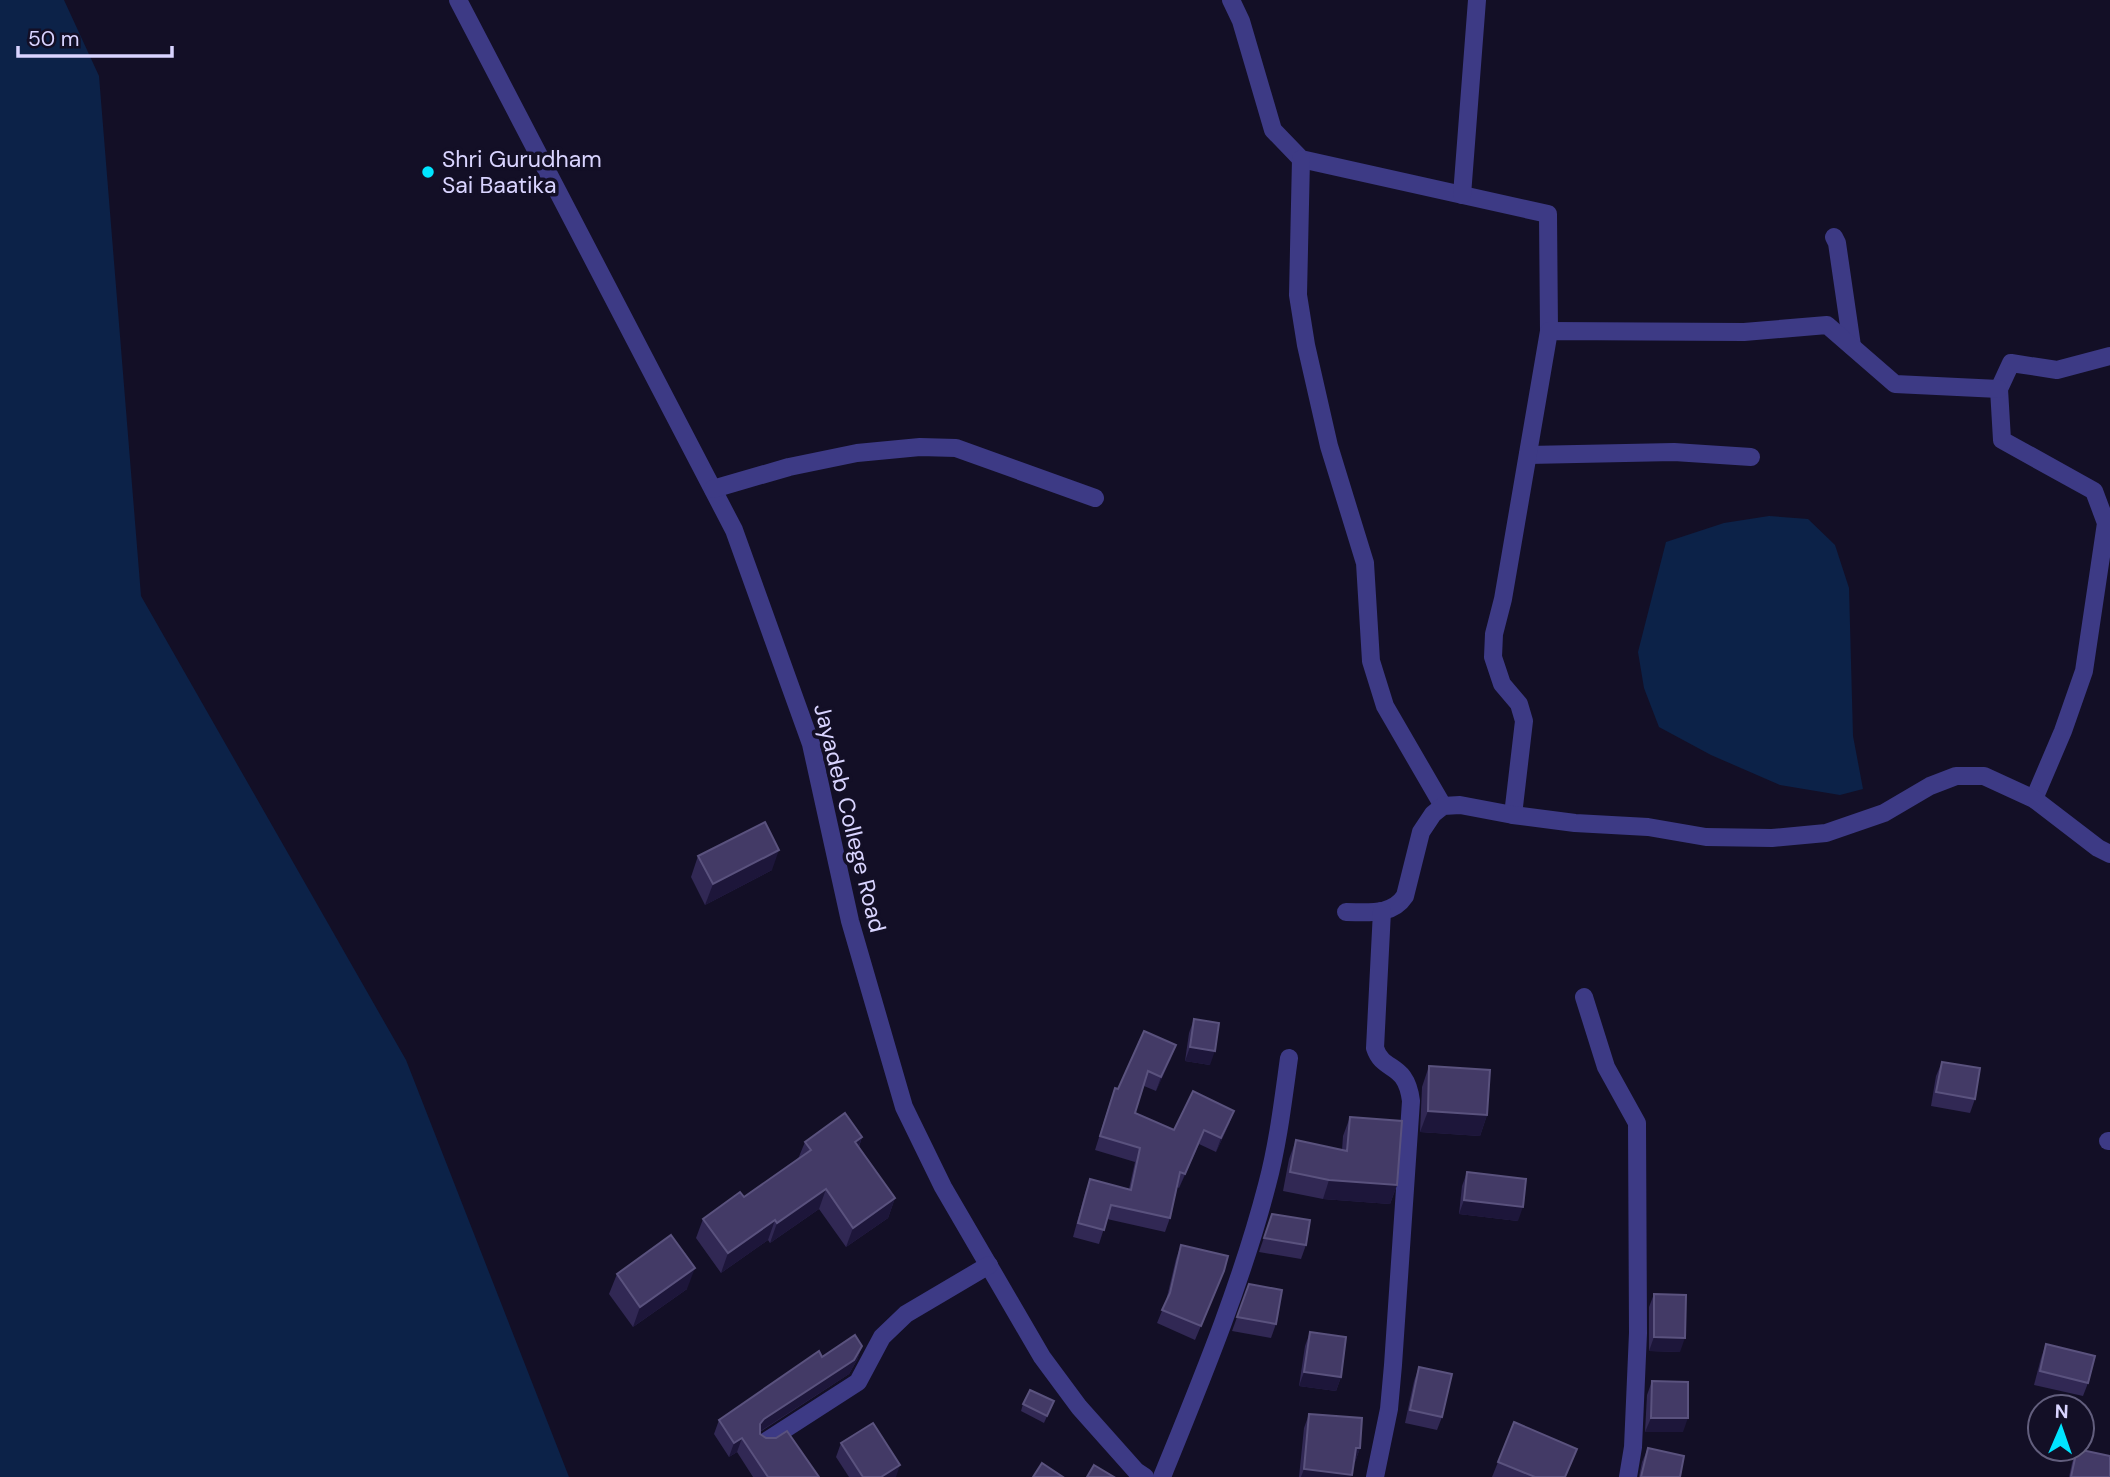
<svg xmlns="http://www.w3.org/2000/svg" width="2110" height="1477" viewBox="0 0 2110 1477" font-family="'DM Sans',sans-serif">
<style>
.water{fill:#0c2248}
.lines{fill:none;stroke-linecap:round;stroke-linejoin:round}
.minor{stroke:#3d3a85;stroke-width:18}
.wall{fill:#312854}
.shaded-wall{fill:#1d163a}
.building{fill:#433a66;stroke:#5a527e;stroke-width:2}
.poi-dot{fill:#00e5ff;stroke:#130f26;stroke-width:2.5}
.labels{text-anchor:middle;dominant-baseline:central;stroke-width:7;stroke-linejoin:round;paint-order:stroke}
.poi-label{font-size:23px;fill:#d9d4ff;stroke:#130f26;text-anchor:start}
.street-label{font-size:23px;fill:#d9d4ff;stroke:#130f26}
</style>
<rect width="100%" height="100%" fill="#130f26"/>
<!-- water -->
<g class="water">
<polygon points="0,0 64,0 99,76 141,596 406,1060 569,1477 0,1477"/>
<polygon points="1769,516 1808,519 1835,545 1849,588 1853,736 1863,789 1840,795 1780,785 1711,755 1659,727 1644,688 1638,652 1666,542 1724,523"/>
</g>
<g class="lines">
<!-- minor -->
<g class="minor">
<polyline points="458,0 734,530 811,744 850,921 904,1107 943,1187 1042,1357 1079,1407 1136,1471 1145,1477"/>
<polyline points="1231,0 1241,21 1273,130 1301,159 1548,214 1549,331"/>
<polyline points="1301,159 1298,295 1306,345 1329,446 1365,563 1371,661 1385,706 1443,806"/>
<polyline points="1462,195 1477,0"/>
<polyline points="1834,237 1837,243 1852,346"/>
<polyline points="1528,455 1674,452 1751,457"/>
<polyline points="713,489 789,467 857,453 920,447 956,448 1095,498"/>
<polyline points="2034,799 2063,731 2084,671 2106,523 2094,491 2002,440 1999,389 2011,363 2057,370 2110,356"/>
<polyline points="1513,815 1524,721 1519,704 1502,684 1493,657 1494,634 1503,599 1549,331 1744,332 1827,325 1895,384 1999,389"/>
<path d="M1346,912C1368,912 1392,916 1405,896L1421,832L1433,814L1443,806L1460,805L1513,815L1575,823L1648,827L1706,837L1772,838L1826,833L1884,813L1930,786L1956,776H1984L2034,799L2098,848L2110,854"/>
<polyline points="1584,997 1606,1067 1637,1123 1638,1333 1633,1447 1628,1477"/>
<polyline points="2108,1141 2110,1141"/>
<polyline points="765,1442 858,1382 882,1337 906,1314 989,1265"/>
<path d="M1162,1477C1201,1381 1241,1285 1267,1185C1278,1144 1283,1101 1289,1058"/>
<path d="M1375,1477L1389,1409L1393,1365L1411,1101C1406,1061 1383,1073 1375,1048L1382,911"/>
</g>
</g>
<!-- wall -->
<g class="wall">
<polygon points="698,856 772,870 705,905 691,877"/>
<polygon points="1194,1019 1210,1065 1185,1061 1189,1033"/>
<polygon points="1176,1045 1156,1091 1144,1086 1135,1113 1174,1130 1234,1111 1229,1124 1216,1152 1199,1144 1179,1188 1177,1187 1170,1218 1165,1232 1107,1219 1099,1244 1073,1237 1085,1193 1090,1179 1129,1189 1135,1162 1095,1150 1110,1102 1118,1089"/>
<polygon points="1942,1062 1975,1099 1970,1113 1931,1106 1936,1076"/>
<polygon points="1429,1066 1487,1115 1480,1136 1420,1132 1422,1087"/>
<polygon points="1350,1117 1397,1185 1390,1204 1323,1199 1283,1191 1289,1159 1296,1140 1342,1150 1343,1136"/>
<polygon points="862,1137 859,1147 895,1198 888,1218 846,1247 819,1209 770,1243 768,1240 721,1273 696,1238 703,1219 744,1197 798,1159 805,1142"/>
<polygon points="1467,1172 1518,1221 1459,1214 1462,1186"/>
<polygon points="1272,1214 1306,1245 1301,1259 1259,1252"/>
<polygon points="1181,1245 1224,1271 1195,1340 1157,1323 1166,1301 1176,1259"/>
<polygon points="617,1274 687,1289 633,1327 609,1294"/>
<polygon points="1249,1284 1276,1324 1271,1338 1232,1331"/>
<polygon points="1654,1294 1680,1352 1649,1351 1649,1307"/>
<polygon points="1310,1332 1341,1377 1336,1391 1299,1386 1305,1346"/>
<polygon points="2046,1344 2088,1383 2083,1396 2034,1385 2041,1358"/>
<polygon points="862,1346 857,1360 849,1374 760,1432 760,1434 766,1438 819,1477 753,1477 737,1452 729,1457 714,1434 719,1420 822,1357"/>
<polygon points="1419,1367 1442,1417 1437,1430 1405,1423 1414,1381"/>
<polygon points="1652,1381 1683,1432 1645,1432 1647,1395"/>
<polygon points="1054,1401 1044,1423 1021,1411 1023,1404"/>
<polygon points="1309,1414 1360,1448 1355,1462 1354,1462 1351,1477 1299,1477 1304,1428"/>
<polygon points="841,1443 896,1477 849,1477 836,1457"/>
<polygon points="1648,1448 1680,1477 1639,1477 1642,1462"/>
<polygon points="2077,1449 2110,1477 2069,1477 2072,1463"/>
<polygon points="1498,1462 1566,1477 1492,1477"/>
</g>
<!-- shaded-wall -->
<g class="shaded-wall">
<polygon points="779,850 772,870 705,905 713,884"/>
<polygon points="1176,1045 1171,1059 1156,1091 1161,1077"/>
<polygon points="1190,1047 1215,1051 1210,1065 1185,1061"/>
<polygon points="1234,1111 1229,1124 1216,1152 1221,1138"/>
<polygon points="1428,1111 1487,1115 1480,1136 1420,1132"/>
<polygon points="1204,1130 1199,1144 1179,1188 1185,1174"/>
<polygon points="862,1137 855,1157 855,1142"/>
<polygon points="1329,1180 1397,1185 1390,1204 1323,1199"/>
<polygon points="826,1189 819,1209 770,1243 777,1223"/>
<polygon points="895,1198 888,1218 846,1247 853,1228"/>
<polygon points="1464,1200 1523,1207 1518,1221 1459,1214"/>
<polygon points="775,1220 768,1240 721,1273 728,1253"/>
<polygon points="695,1268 687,1289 633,1327 640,1307"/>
<polygon points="1654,1337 1685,1338 1680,1352 1649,1351"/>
<polygon points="862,1346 857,1360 849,1374 759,1432 760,1424 764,1419"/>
<polygon points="1304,1372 1341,1377 1336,1391 1299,1386"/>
<polygon points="1651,1418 1688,1418 1683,1432 1645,1432"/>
<polygon points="742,1438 737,1452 729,1457 734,1443"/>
<polygon points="1356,1448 1360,1448 1355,1462 1351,1462"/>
<polygon points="900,1465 896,1477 881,1477"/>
<polygon points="1304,1469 1352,1475 1351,1477 1301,1477"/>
</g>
<!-- building -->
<g class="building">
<polygon points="765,822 779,850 713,884 698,856"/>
<polygon points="1194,1019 1219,1023 1215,1051 1190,1047"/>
<polygon points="1144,1031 1176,1045 1161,1077 1148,1071 1135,1113 1174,1130 1193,1091 1234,1111 1221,1138 1204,1130 1185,1174 1180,1172 1170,1218 1111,1205 1104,1230 1078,1223 1090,1179 1131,1190 1140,1148 1100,1136 1115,1088 1118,1089"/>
<polygon points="1942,1062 1980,1068 1975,1099 1936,1092"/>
<polygon points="1429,1066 1490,1070 1487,1115 1428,1111"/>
<polygon points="845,1113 862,1137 855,1142 895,1198 853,1228 826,1189 777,1223 775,1220 728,1253 703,1219 740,1192 744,1197 811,1150 805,1142"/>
<polygon points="1350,1117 1402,1121 1397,1185 1329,1180 1290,1172 1296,1140 1347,1151"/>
<polygon points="1467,1172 1526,1179 1523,1207 1464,1200"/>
<polygon points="1272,1214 1310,1220 1306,1245 1264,1238"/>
<polygon points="671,1235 695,1268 640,1307 617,1274"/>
<polygon points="1181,1245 1228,1256 1224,1271 1201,1326 1162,1310 1170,1293"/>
<polygon points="1249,1284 1282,1290 1276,1324 1237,1317"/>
<polygon points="1654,1294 1686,1295 1685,1338 1654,1337"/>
<polygon points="1310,1332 1346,1337 1341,1377 1304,1372"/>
<polygon points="855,1335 862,1346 854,1360 764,1419 760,1424 760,1434 766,1438 776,1438 787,1431 819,1477 768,1477 742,1438 734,1443 719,1420 819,1351 822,1357"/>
<polygon points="2046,1344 2095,1356 2088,1383 2040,1371"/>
<polygon points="1419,1367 1452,1374 1442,1417 1410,1410"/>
<polygon points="1652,1381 1688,1382 1688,1418 1651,1418"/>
<polygon points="1030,1390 1054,1401 1047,1416 1023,1404"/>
<polygon points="1309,1414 1362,1418 1360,1448 1356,1448 1352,1475 1304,1469"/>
<polygon points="1514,1422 1577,1449 1565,1477 1535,1477 1498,1462"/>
<polygon points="873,1423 900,1465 881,1477 863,1477 841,1443"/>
<polygon points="1648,1448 1684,1456 1680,1477 1641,1477"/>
<polygon points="2077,1449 2110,1456 2110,1477 2071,1477"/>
<polygon points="1042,1463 1063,1477 1033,1477"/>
<polygon points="1094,1465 1114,1477 1087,1477"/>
</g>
<!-- markers -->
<circle class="poi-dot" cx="428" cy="172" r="7"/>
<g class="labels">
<!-- poi labels -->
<g class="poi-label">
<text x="442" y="159">Shri Gurudham<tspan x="442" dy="26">Sai Baatika</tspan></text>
</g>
<!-- street labels -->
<g class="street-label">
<text transform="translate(850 818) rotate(76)">Jayadeb College Road</text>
</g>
</g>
<!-- north arrow -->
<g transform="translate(2061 1428) rotate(2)"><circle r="33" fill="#130f26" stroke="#625e7d" stroke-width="2"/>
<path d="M0-5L12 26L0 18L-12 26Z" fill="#00e5ff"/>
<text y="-10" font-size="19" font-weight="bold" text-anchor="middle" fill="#d9d4ff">N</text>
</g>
<!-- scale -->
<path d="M18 46v10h154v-10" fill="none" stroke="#d9d4ff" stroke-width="3.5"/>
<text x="28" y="46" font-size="21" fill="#d9d4ff" stroke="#130f26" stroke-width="5" paint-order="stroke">50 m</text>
</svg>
